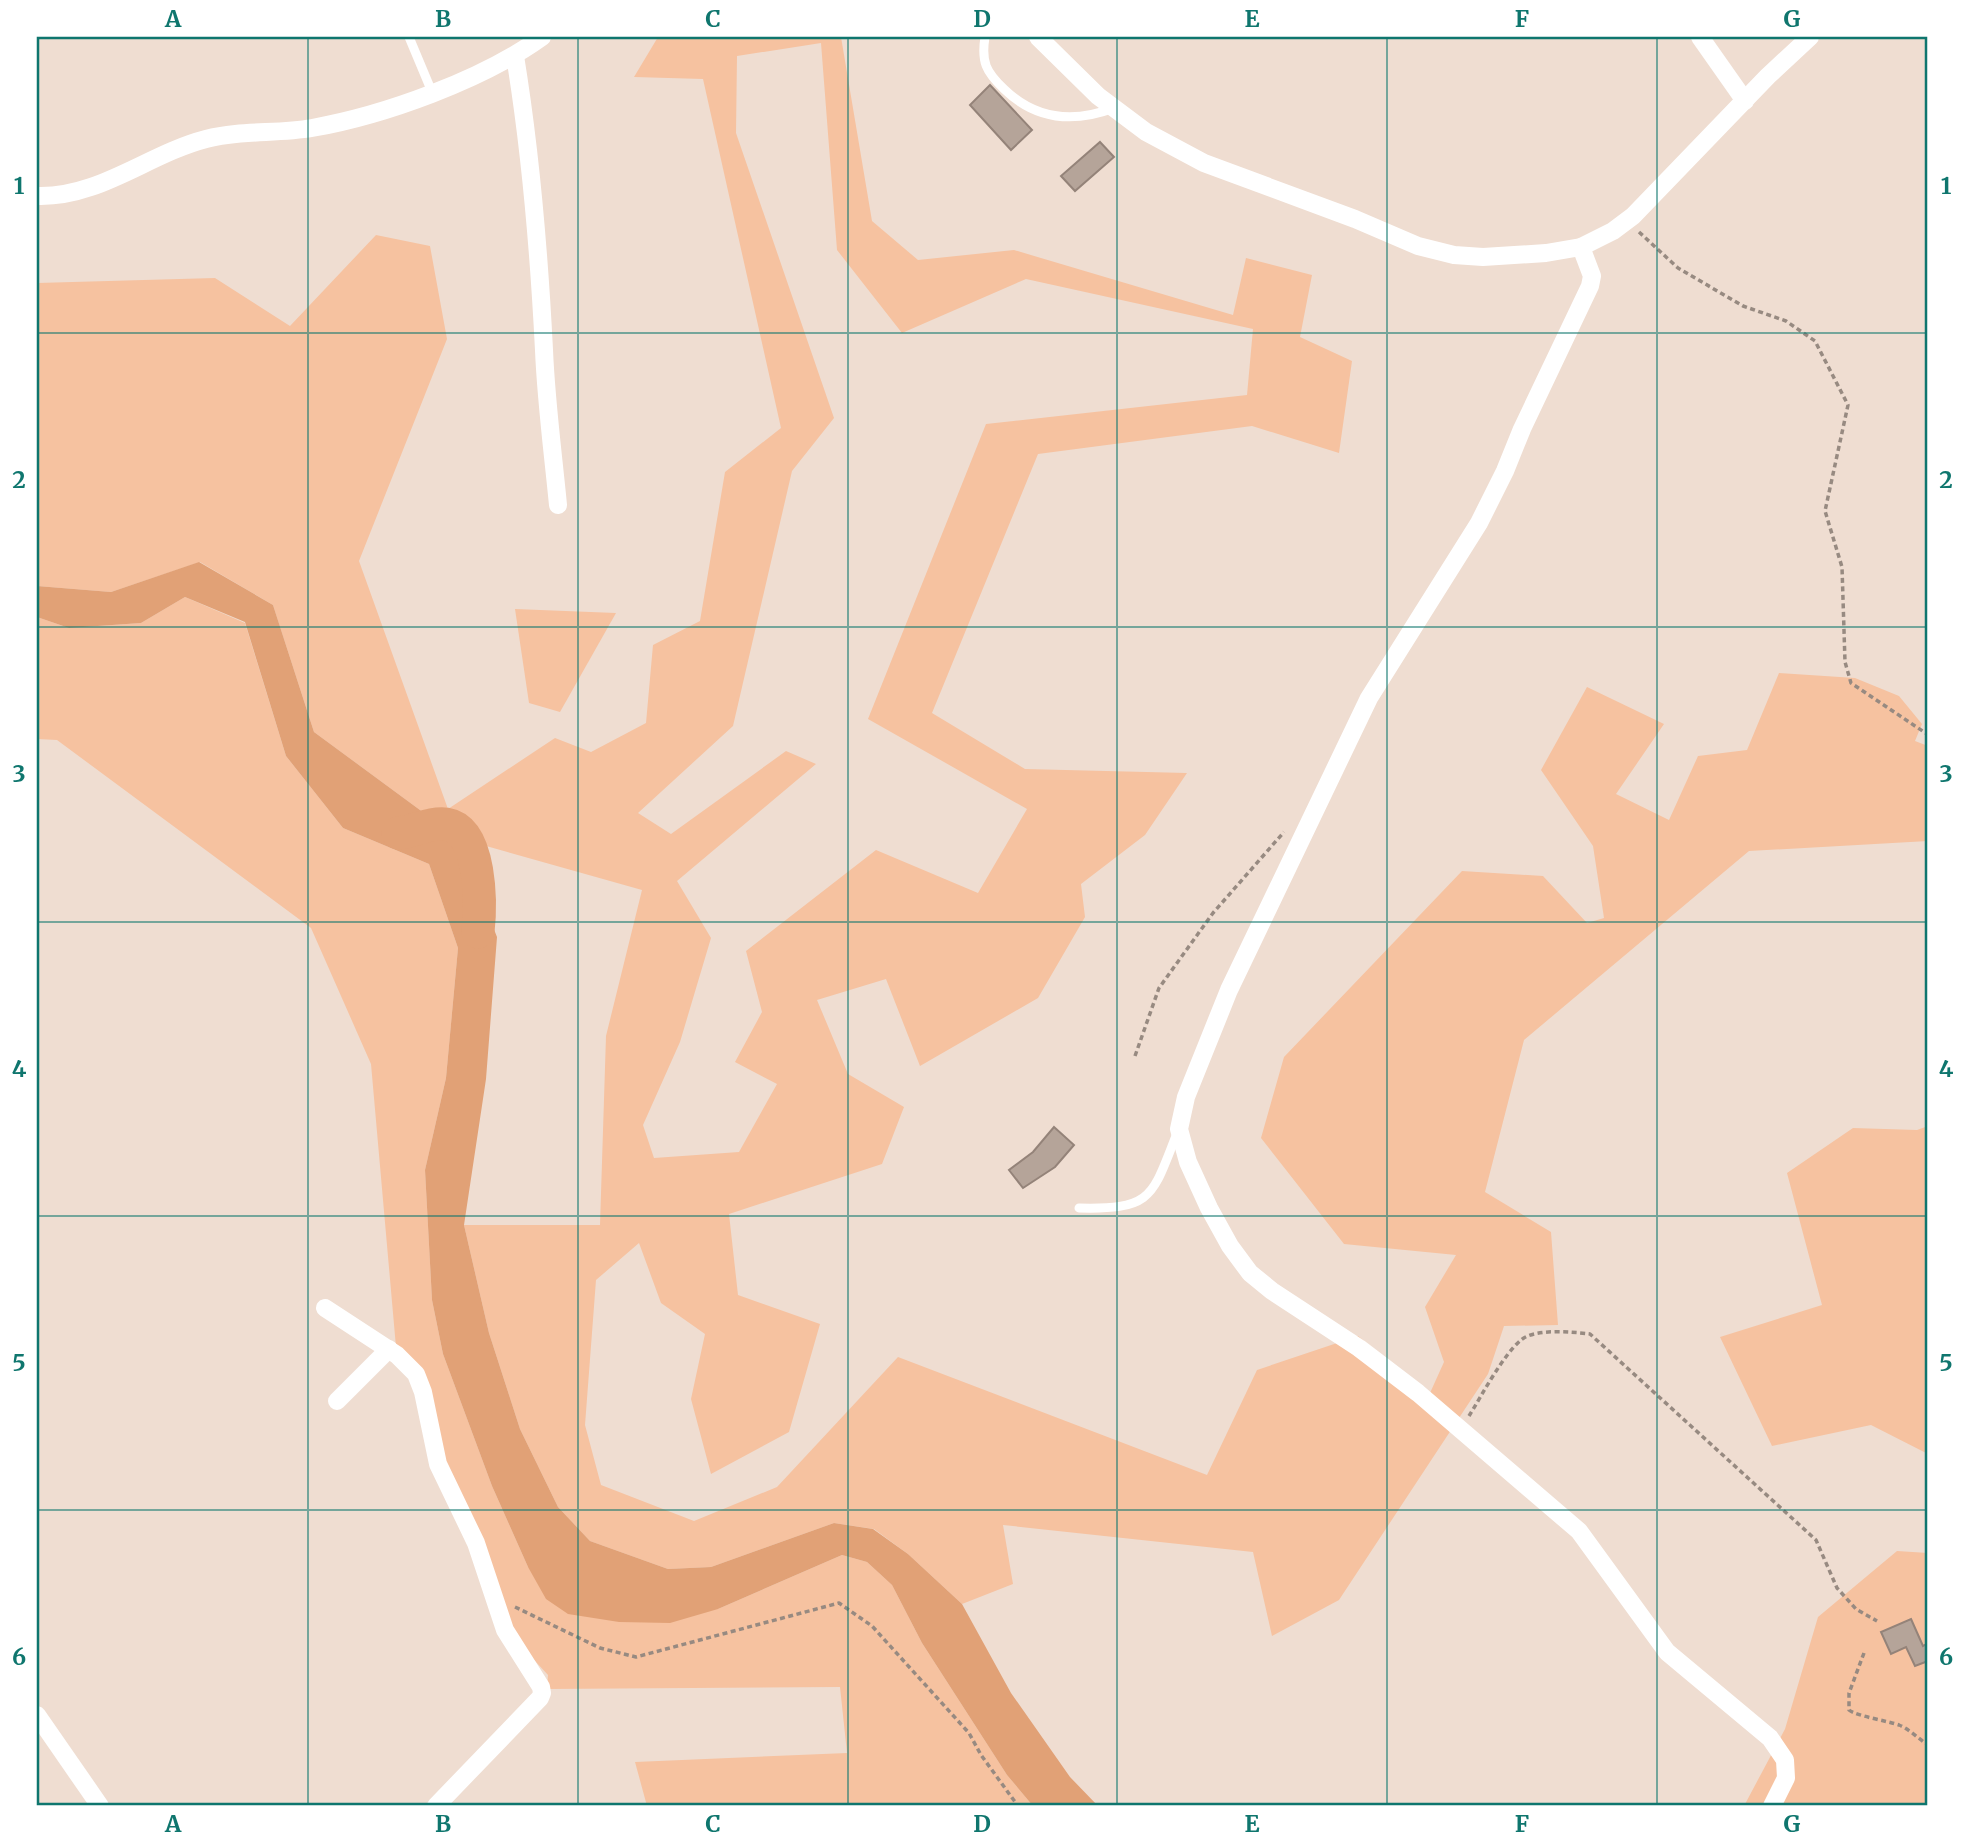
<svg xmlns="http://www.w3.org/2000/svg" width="1965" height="1843" viewBox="0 0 1965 1843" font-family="Merriweather,serif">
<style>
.green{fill:#f6c2a0;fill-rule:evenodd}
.water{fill:#e1a176}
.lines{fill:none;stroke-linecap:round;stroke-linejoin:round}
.river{stroke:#e1a176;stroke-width:33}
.building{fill:#b5a499;stroke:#948379;stroke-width:2}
.path{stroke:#978a81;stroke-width:3.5;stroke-dasharray:5 3.5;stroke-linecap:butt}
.lane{stroke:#fff;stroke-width:9}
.street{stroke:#fff;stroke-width:18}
.grid{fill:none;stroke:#0f766e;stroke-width:2;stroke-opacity:0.55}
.neatline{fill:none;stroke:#0f766e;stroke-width:2.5}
.grid-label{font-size:23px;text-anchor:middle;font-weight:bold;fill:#0f766e}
</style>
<rect width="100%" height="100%" fill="#efddd1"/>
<!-- green -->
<g class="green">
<path d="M658,37H841L872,221L918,260L1014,250L1233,315L1246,258L1312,275L1300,337L1352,361L1339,453L1252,426L1038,454L932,713L1025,769L1187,773L1145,835L1081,884L1085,917L1038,998L920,1066L886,979L817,1000L848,1074L904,1107L882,1164L729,1214L738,1295L820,1324L789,1432L711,1474L691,1399L705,1334L661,1303L639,1243L596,1280L585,1425L601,1485L694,1521L777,1487L898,1357L1207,1475L1257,1370L1358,1336L1430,1393L1444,1362L1425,1307L1456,1255L1344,1244L1261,1138L1284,1057L1462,871L1543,876L1587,923L1604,918L1593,846L1541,770L1587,687L1664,724L1616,794L1669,820L1698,756L1747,750L1779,673L1855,678L1899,696L1922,724L1915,741L1928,746V841L1749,851L1524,1040L1485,1192L1551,1232L1558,1325L1504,1326L1488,1374L1339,1600L1272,1636L1253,1552L1003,1525L1013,1584L962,1604L908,1554L874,1529L834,1523L711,1567L668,1569L590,1541L558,1507L520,1429L489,1333L464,1225H600L606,1036L642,890L458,838L314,732L273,605L200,562L111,592L37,586V283L215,278L290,326L376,235L430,246L447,339L359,561L448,809L555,738L591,752L646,723L653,645L700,621L725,472L781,428L703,79L634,77ZM821,43L837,250L902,333L1026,279L1253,329L1247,395L986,424L868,719L1027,809L978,893L876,850L746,951L762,1012L735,1062L777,1084L739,1152L654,1158L643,1125L680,1042L711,938L677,881L816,764L786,751L671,834L638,813L733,726L792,471L834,418L736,133L737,56Z"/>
<polygon points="185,597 245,623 286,756 343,828 429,864 458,948 446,1078 425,1170 432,1300 443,1354 492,1486 528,1567 718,1609 842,1555 867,1562 892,1585 922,1643 1007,1775 1033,1806 647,1806 635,1762 847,1753 840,1687 547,1689 548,1675 512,1636 438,1458 424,1382 396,1347 371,1064 311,928 57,740 37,739 37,617 69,628 141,623"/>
<polygon points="515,609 616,613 560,712 529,703"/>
<polygon points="1928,1126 1928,1454 1871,1425 1772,1446 1720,1337 1822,1305 1787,1173 1853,1128 1917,1130"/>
<polygon points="1897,1551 1928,1553 1928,1806 1744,1806 1785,1729 1818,1617"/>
</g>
<!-- water -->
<polygon class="water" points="199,562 273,605 314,732 458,838 497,937 486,1079 464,1225 489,1333 520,1429 558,1507 590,1541 668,1569 711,1567 834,1523 873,1529 908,1554 962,1604 1011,1693 1070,1777 1098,1806 1033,1806 1007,1775 922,1643 892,1585 867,1562 842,1555 718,1609 670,1623 619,1622 568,1614 546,1599 528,1567 492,1486 443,1354 432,1300 425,1170 446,1078 458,948 429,864 343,828 286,756 245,622 185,597 141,623 69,628 37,617 37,586 111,592"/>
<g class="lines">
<!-- river -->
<path class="river" d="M398,833C414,832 430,822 446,824C482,830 481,905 478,932"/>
</g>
<!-- building -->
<g class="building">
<polygon points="990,85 1032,130 1011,150 970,105"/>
<polygon points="1100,142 1114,157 1075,191 1061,176"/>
<polygon points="1054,1127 1074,1145 1055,1167 1023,1188 1009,1170 1033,1152"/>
<polygon points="1911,1619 1923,1646 1928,1643 1928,1661 1915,1666 1906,1647 1891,1654 1881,1632"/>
</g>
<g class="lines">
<!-- path -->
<g class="path">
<polyline points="1639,232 1678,268 1743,306 1786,321 1815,341 1848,405 1825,511 1842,567 1845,662 1851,683 1927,734"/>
<polyline points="1135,1056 1159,988 1213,913 1284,832"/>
<path d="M1469,1416C1482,1395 1503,1355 1521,1340C1535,1328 1573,1332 1590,1334L1816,1540L1837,1588L1856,1609L1877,1621"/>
<polyline points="515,1607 600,1648 636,1657 839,1603 872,1626 969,1733 981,1755 1018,1806"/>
<path d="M1864,1653L1849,1693V1710C1856,1716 1888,1721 1899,1725C1909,1729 1919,1739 1928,1745"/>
</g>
<!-- lane -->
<g class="lane">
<polyline points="409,37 432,92"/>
<path d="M985,37C981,62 986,72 1004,89C1036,120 1074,123 1114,108"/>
<path d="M1079,1208C1155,1210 1152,1195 1178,1131"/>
</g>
<!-- street -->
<g class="street">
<polyline points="1038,37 1098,96 1146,132 1204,163 1355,219 1418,246 1454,255 1483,257 1546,253 1581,247 1613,231 1633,216 1768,76 1810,37"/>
<polyline points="1700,37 1745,101"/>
<path d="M515,56C531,154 539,251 544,350C546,401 553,453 558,505"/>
<path d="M37,196C99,198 148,154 206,139C240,130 277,134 312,128C385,115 482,80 542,37"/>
<polyline points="1581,247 1592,276 1590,286 1522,429 1505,471 1479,523 1369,698 1229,990 1186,1097 1179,1129 1188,1162 1209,1208 1230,1246 1250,1273 1272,1291 1359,1348 1418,1393 1579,1531 1667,1652 1770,1738 1785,1760 1786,1778 1772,1806"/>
<polyline points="325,1308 397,1355 416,1374 423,1392 438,1464 476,1543 505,1630 541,1687 542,1693 540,1698 436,1806"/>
<polyline points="337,1401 389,1349"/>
<polyline points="37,1715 100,1806"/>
</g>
</g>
<!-- grid -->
<path class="grid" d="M308,37V1806M578,37V1806M848,37V1806M1117,37V1806M1387,37V1806M1657,37V1806M37,333H1928M37,627H1928M37,922H1928M37,1216H1928M37,1510H1928"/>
<!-- border -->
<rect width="1965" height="1843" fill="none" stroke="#ffffff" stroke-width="77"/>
<rect x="38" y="38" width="1888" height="1766" class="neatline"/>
<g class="grid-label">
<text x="173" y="27">A</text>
<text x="443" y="27">B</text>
<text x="713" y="27">C</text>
<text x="982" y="27">D</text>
<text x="1252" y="27">E</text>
<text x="1522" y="27">F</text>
<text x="1792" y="27">G</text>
<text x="19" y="194">1</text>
<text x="1946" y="194">1</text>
<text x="19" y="488">2</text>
<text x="1946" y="488">2</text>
<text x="19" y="782">3</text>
<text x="1946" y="782">3</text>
<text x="19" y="1077">4</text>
<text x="1946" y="1077">4</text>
<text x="19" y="1371">5</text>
<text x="1946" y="1371">5</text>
<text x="19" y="1665">6</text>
<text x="1946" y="1665">6</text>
<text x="173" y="1832">A</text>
<text x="443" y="1832">B</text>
<text x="713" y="1832">C</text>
<text x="982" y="1832">D</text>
<text x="1252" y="1832">E</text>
<text x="1522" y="1832">F</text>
<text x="1792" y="1832">G</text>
</g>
</svg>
